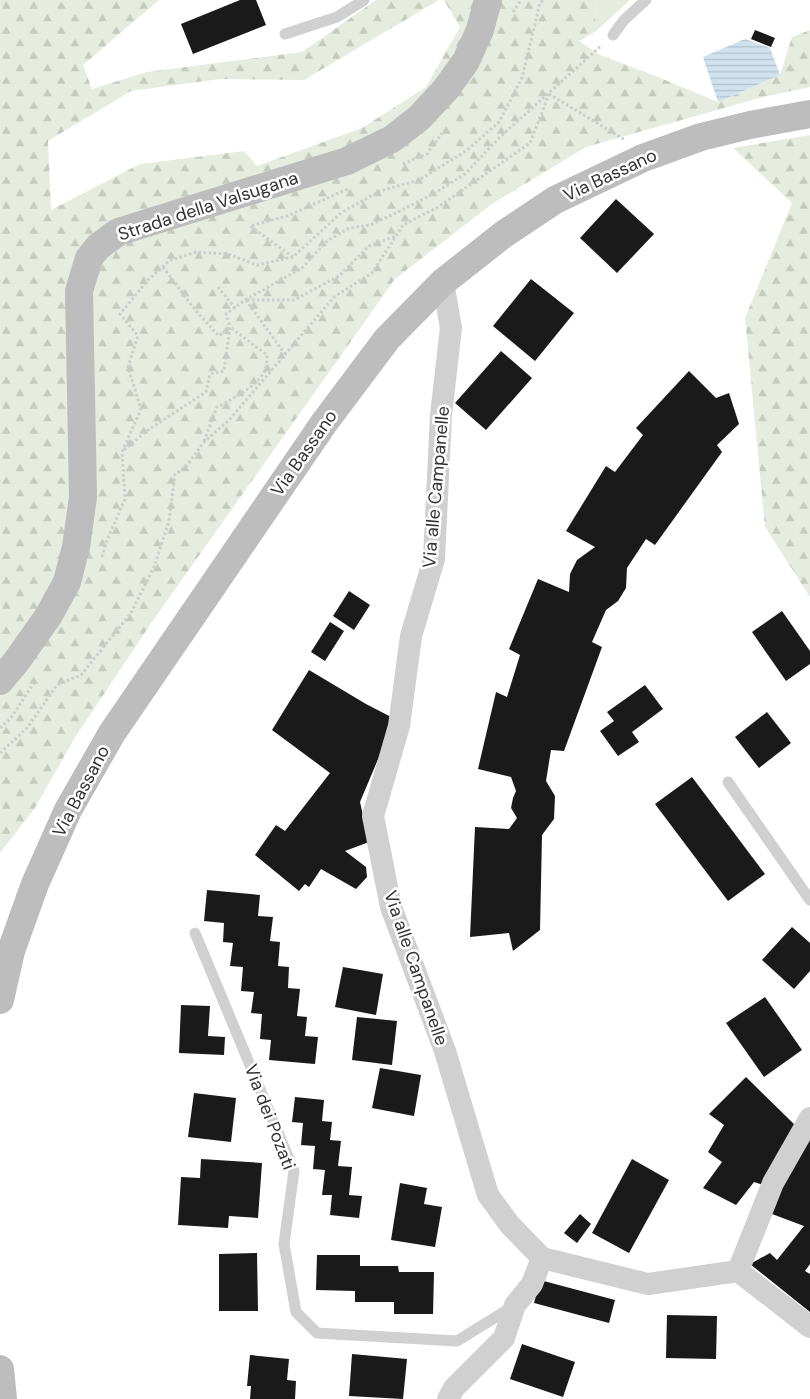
<svg xmlns="http://www.w3.org/2000/svg" width="810" height="1399" viewBox="0 0 810 1399" font-family="'DM Sans',sans-serif">
<style>
.forest{fill:url(#forest-firs)}
.park{fill:#e6ecdf}
.water{fill:url(#water-rules)}
.building{fill:#1a1a1a}
.lines{fill:none;stroke-linecap:round;stroke-linejoin:round}
.path{stroke:#cdcdcd;stroke-width:3;stroke-dasharray:2.5 2.5;stroke-linecap:butt}
.service{stroke:#d0d0d0;stroke-width:11}
.minor{stroke:#d0d0d0;stroke-width:22}
.secondary{stroke:#bdbdbd;stroke-width:28}
.labels{text-anchor:middle;dominant-baseline:central;stroke-width:5;stroke-linejoin:round;paint-order:stroke}
.street-label{font-size:18px;fill:#333;stroke:#fff}
</style>
<defs>
<pattern id="forest-firs" width="22" height="20" patternUnits="userSpaceOnUse" patternTransform="scale(1.25)"><rect width="22" height="20" fill="#e6ecdf"/><path d="M5 1l3.5 6h-7zM16 11l3.5 6h-7z" fill="#c6cbc0"/></pattern>
<pattern id="water-rules" width="6" height="5" patternUnits="userSpaceOnUse" patternTransform="scale(1.25)"><rect width="6" height="5" fill="#cfe2ee"/><path d="M0 2.5h6" fill="none" stroke="#b2c2cd"/></pattern>
</defs>
<rect width="100%" height="100%" fill="#fff"/>
<!-- forest -->
<g class="forest">
<polygon points="0,0 159,0 83,65 92,89 147,72 302,52 376,0 439,0 304,80 220,79 131,91 48,141 51,210 140,164 244,151 257,166 362,128 426,87 460,27 444,0 595,0 596,31 579,41 600,55 658,77 718,102 780,75 792,37 810,30 810,87 763,97 586,147 492,204 395,279 154,619 74,739 35,808 0,853"/>
<polygon points="810,135 810,597 765,527 745,318 792,203 733,148"/>
</g>
<!-- park -->
<polygon class="park" points="595,0 630,0 596,31"/>
<!-- water -->
<polygon class="water" points="745,39 770,48 780,75 718,102 703,57"/>
<!-- building -->
<g class="building">
<polygon points="240,0 256,0 266,25 193,54 181,24"/>
<polygon points="755,30 775,38 771,47 751,39"/>
<polygon points="616,199 654,234 617,273 580,238"/>
<polygon points="531,279 574,313 535,361 493,326"/>
<polygon points="501,351 532,378 486,430 455,403"/>
<polygon points="689,371 716,398 729,393 739,424 717,445 722,452 655,545 646,539 627,568 626,588 618,601 606,610 592,642 602,647 564,751 551,750 546,781 555,796 554,819 542,835 540,930 513,951 509,933 470,937 475,827 509,829 517,818 511,808 513,798 516,791 511,777 478,769 496,692 507,697 520,655 509,649 538,579 569,592 570,574 577,560 595,547 566,531 606,466 615,472 643,435 636,428"/>
<polygon points="349,591 370,605 354,630 333,616"/>
<polygon points="782,611 810,651 810,664 786,681 752,632"/>
<polygon points="330,622 344,631 325,661 311,652"/>
<polygon points="309,670 366,704 395,719 360,802 369,842 345,851 366,867 367,877 356,889 321,869 309,887 305,884 299,891 255,855 276,825 285,831 330,773 272,730"/>
<polygon points="645,685 663,709 632,732 639,742 618,756 600,731 614,721 607,712"/>
<polygon points="767,712 791,743 759,768 735,737"/>
<polygon points="692,777 765,874 728,901 655,804"/>
<polygon points="207,890 260,895 258,916 273,917 270,941 280,942 278,966 289,967 288,988 300,989 297,1016 307,1017 305,1036 318,1037 315,1064 269,1060 271,1040 260,1039 262,1014 251,1013 254,992 241,991 243,967 230,966 233,943 223,942 224,923 204,921"/>
<polygon points="792,927 810,943 810,971 794,989 762,960"/>
<polygon points="343,967 383,974 376,1015 335,1007"/>
<polygon points="765,997 802,1050 764,1077 726,1023"/>
<polygon points="181,1005 210,1006 208,1036 225,1037 224,1055 179,1053"/>
<polygon points="357,1017 397,1021 392,1065 352,1060"/>
<polygon points="380,1068 421,1075 414,1116 372,1108"/>
<polygon points="746,1077 797,1127 769,1187 754,1182 736,1205 703,1188 722,1162 708,1152 724,1125 709,1114"/>
<polygon points="194,1093 236,1098 231,1142 188,1137"/>
<polygon points="295,1097 324,1100 322,1121 332,1122 330,1140 341,1141 338,1166 352,1167 349,1195 362,1196 359,1218 330,1215 332,1195 322,1195 325,1170 313,1169 315,1146 301,1145 303,1123 292,1122"/>
<polygon points="810,1134 810,1264 805,1271 810,1274 810,1312 750,1264 770,1253 777,1260 804,1226 764,1211"/>
<polygon points="201,1159 262,1163 258,1218 229,1216 228,1228 178,1225 181,1177 200,1178"/>
<polygon points="632,1159 669,1180 629,1253 592,1233"/>
<polygon points="400,1183 427,1188 424,1204 442,1207 435,1247 391,1240"/>
<polygon points="580,1214 591,1224 577,1243 564,1233"/>
<polygon points="257,1253 258,1311 219,1311 219,1254"/>
<polygon points="317,1255 360,1255 360,1266 398,1266 399,1272 434,1272 433,1314 394,1314 394,1302 355,1302 355,1291 316,1290"/>
<polygon points="540,1280 615,1300 609,1323 534,1303"/>
<polygon points="667,1315 717,1316 716,1359 666,1358"/>
<polygon points="522,1344 575,1362 563,1397 510,1379"/>
<polygon points="352,1354 407,1359 403,1399 349,1396"/>
<polygon points="250,1355 289,1359 287,1380 296,1381 295,1399 250,1399 251,1386 247,1386"/>
</g>
<g class="lines">
<!-- path -->
<g class="path">
<polyline points="513,12 521,0"/>
<polyline points="549,94 625,140"/>
<polyline points="403,164 427,154 442,133"/>
<polyline points="293,257 250,226 287,216 350,188"/>
<polyline points="163,267 196,311 219,336 229,328"/>
<polyline points="218,287 235,308"/>
<polyline points="246,300 285,354"/>
<polyline points="247,300 294,300 339,276 369,246 396,236"/>
<path d="M204,441L217,407C231,400 263,383 266,367C267,363 267,359 267,355L230,327"/>
<polyline points="124,450 148,430 206,392 210,374 224,371 230,327 226,314 245,300 302,268 327,241 349,228 370,225 398,212 435,193 465,174 501,136 602,45"/>
<polyline points="102,557 107,540 125,499 122,452 141,409 128,367 138,336 120,314 148,280 169,261 196,252 228,254 257,265 293,257 341,213 380,191 419,180 466,151 499,122 522,78 540,3 543,0"/>
<polyline points="0,728 10,719 34,683"/>
<polyline points="0,753 27,728 57,685 81,675 131,613 154,567 169,521 175,474 186,467 203,443 230,419 334,297 372,273 403,225 438,207 530,143 549,94"/>
</g>
<!-- service -->
<g class="service">
<polyline points="285,34 337,17 364,0"/>
<polyline points="613,35 624,20 646,0"/>
<polyline points="728,782 810,900"/>
<polyline points="195,933 294,1171 284,1244 296,1312 317,1333 457,1341 512,1307"/>
</g>
<!-- minor -->
<g class="minor">
<polyline points="443,282 451,328 441,415 434,559 411,636 399,726 373,816 391,907 445,1051 488,1195 510,1225 542,1258 648,1284 738,1271 810,1327"/>
<polyline points="738,1271 773,1183 810,1118"/>
<polyline points="448,1399 454,1388 504,1338 515,1305 532,1284 542,1258"/>
</g>
<!-- secondary -->
<g class="secondary">
<polyline points="0,681 16,662 49,615 67,582 76,547 83,497 79,291 89,258 98,247 118,232 347,161 392,139 419,118 446,89 466,61 480,30 488,0"/>
<polyline points="0,1000 11,951 35,884 68,810 112,733 324,423 387,339 443,282 504,234 555,200 643,158 701,137 750,125 810,114"/>
<polyline points="0,1369 3,1399"/>
</g>
</g>
<g class="labels">
<!-- street labels -->
<g class="street-label">
<text transform="translate(610 175) rotate(-25)">Via Bassano</text>
<text transform="translate(208 206) rotate(-18)">Strada della Valsugana</text>
<text transform="translate(304 453) rotate(-55)">Via Bassano</text>
<text transform="translate(436 487) rotate(-85)">Via alle Campanelle</text>
<text transform="translate(81 791) rotate(-62)">Via Bassano</text>
<text transform="translate(416 968) rotate(71)">Via alle Campanelle</text>
<text transform="translate(270 1117) rotate(69)">Via dei Pozati</text>
</g>
</g>
</svg>
